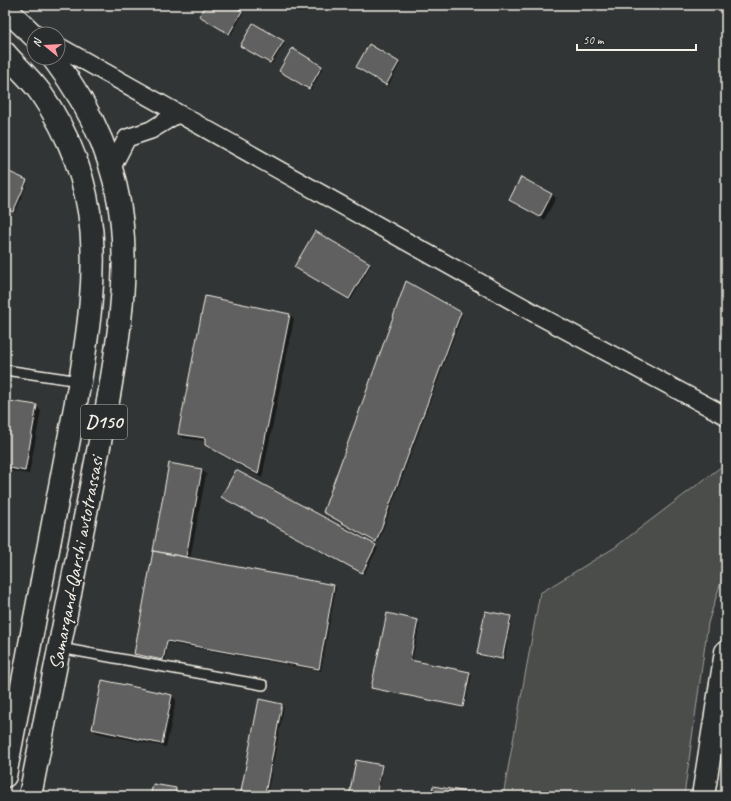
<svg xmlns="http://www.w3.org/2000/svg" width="731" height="801" viewBox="0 0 731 801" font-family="Caveat,sans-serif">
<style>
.green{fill:#4b4d4c;stroke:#a09f9a}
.shadow{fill:#0007}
.building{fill:#5f605f;stroke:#f4f1e8}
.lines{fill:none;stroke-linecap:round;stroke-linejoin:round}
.lane-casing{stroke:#f4f1e8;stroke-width:12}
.street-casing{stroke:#f4f1e8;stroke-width:20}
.secondary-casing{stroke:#f4f1e8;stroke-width:25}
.primary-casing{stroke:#f4f1e8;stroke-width:25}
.lane{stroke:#2a2d2e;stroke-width:9}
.street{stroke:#2a2d2e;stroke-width:17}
.secondary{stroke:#2a2d2e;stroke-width:22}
.primary{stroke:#2a2d2e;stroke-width:22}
.labels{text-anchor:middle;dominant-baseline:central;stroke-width:4;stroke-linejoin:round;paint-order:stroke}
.shield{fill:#2a2d2e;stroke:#b7b6b0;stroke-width:1}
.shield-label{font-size:19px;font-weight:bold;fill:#f4f1e8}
.street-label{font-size:20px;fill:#f4f1e8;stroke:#2a2d2e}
</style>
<rect width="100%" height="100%" fill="#323535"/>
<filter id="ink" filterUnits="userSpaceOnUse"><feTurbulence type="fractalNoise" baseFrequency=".025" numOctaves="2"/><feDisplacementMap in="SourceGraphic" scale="8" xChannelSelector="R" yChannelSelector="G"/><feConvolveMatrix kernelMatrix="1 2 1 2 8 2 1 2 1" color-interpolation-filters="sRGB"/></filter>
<g filter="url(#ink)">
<!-- green -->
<polygon class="green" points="726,463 726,566 708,623 684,796 503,796 540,593 614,548"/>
<!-- shadow -->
<g class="shadow">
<polygon points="207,5 230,5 243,14 231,35 202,18"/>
<polygon points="283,41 285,43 272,64 243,47"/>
<polygon points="398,63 400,64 388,86 359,69"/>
<polygon points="321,67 323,68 311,90 282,73"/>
<polygon points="5,171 28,182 15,213 5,209"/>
<polygon points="552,194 556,198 544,220 515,204 510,200"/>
<polygon points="5,221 9,224 5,234"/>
<polygon points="369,264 371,265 351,300 295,267"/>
<polygon points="460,313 462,315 378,543 324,512"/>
<polygon points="290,314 294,319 262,478 210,449 206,445 206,441 183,438 179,433"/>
<polygon points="36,406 41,411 29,474 5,470 5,436"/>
<polygon points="202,470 206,474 190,559 334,586 336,587 321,671 168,643 165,661 135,654 156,553 154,550"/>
<polygon points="236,471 376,546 378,548 364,574 224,498"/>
<polygon points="388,614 420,623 412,661 472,675 464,708 372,687"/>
<polygon points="510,617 512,619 504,660 480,656 478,654"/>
<polygon points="103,682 172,696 176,700 166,747 97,733 93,729"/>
<polygon points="259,700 284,707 267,795 272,796 241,796"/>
<polygon points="382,766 383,768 378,796 350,796"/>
<polygon points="153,785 176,789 180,793 180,796 151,796"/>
</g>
<!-- building -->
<g class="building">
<polygon points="206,5 232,5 242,11 229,34 199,16"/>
<polygon points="253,23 284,41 270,63 240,46"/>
<polygon points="369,44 399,62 386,85 356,67"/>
<polygon points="292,48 322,66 309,89 279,71"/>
<polygon points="5,170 27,180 13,212 5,208"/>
<polygon points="521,177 552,194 540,217 509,200"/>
<polygon points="315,231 370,263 349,299 294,267"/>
<polygon points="406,281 461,312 376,542 323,512"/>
<polygon points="205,296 290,314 258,474 205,445 205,438 178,434"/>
<polygon points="10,401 37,405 25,471 5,467 5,430"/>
<polygon points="169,463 202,469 186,557 153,551"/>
<polygon points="236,470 376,545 362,573 221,497"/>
<polygon points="153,551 334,585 319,669 167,641 163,660 134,654"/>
<polygon points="485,611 511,616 502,659 477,654"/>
<polygon points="387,613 418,620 410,660 470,672 463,707 371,688"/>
<polygon points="102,680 172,695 162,744 92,729"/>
<polygon points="259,699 282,704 265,794 277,796 240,796"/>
<polygon points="356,760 382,765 376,796 349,796"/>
<polygon points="153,784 176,788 175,796 150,796"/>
<polygon points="433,786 467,792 466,796 431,796"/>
</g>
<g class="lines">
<defs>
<g id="lane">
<polyline points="5,370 80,381"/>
<polyline points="60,648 263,685"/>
</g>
<g id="street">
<polyline points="58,46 534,313 726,416"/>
<polyline points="112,167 127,138 151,130 177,114"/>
</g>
<polyline id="secondary" points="703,796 726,652"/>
<g id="primary">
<polyline points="5,8 34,36"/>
<path d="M5,53C16,66 30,78 40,92C106,187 98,273 80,381L5,776"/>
<path d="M30,796L108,401C131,268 140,172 53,58"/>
</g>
</defs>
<!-- lane casing -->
<use href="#lane" class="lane-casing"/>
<!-- street casing -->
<use href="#street" class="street-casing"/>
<!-- secondary casing -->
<use href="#secondary" class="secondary-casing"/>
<!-- primary casing -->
<use href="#primary" class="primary-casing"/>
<!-- lane -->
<use href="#lane" class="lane"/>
<!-- street -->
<use href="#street" class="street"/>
<!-- secondary -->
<use href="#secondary" class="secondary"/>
<!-- primary -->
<use href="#primary" class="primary"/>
</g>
</g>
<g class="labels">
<!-- shield labels -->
<rect class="shield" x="81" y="405" width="46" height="34" rx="3"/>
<g class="shield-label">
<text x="104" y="422">D150</text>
</g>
<!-- street labels -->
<g class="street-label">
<text transform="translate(76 563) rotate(-79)">Samarqand-Qarshi avtotrassasi</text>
</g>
</g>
<!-- margin -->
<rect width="731" height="801" fill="none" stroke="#2a2d2e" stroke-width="20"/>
<rect x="10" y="10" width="711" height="781" fill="none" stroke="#f4f1e8" stroke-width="1.5" filter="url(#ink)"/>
<!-- north arrow -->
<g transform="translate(46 46) rotate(288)"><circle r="19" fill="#2a2d2e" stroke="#7b7b78"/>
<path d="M0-3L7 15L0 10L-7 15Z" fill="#ff9aa2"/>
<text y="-6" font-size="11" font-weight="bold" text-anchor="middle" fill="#f4f1e8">N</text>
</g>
<!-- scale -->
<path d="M577 44v6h119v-6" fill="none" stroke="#f4f1e8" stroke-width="2"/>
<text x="583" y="44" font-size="12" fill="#f4f1e8" stroke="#2a2d2e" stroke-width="3" paint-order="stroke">50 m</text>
</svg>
